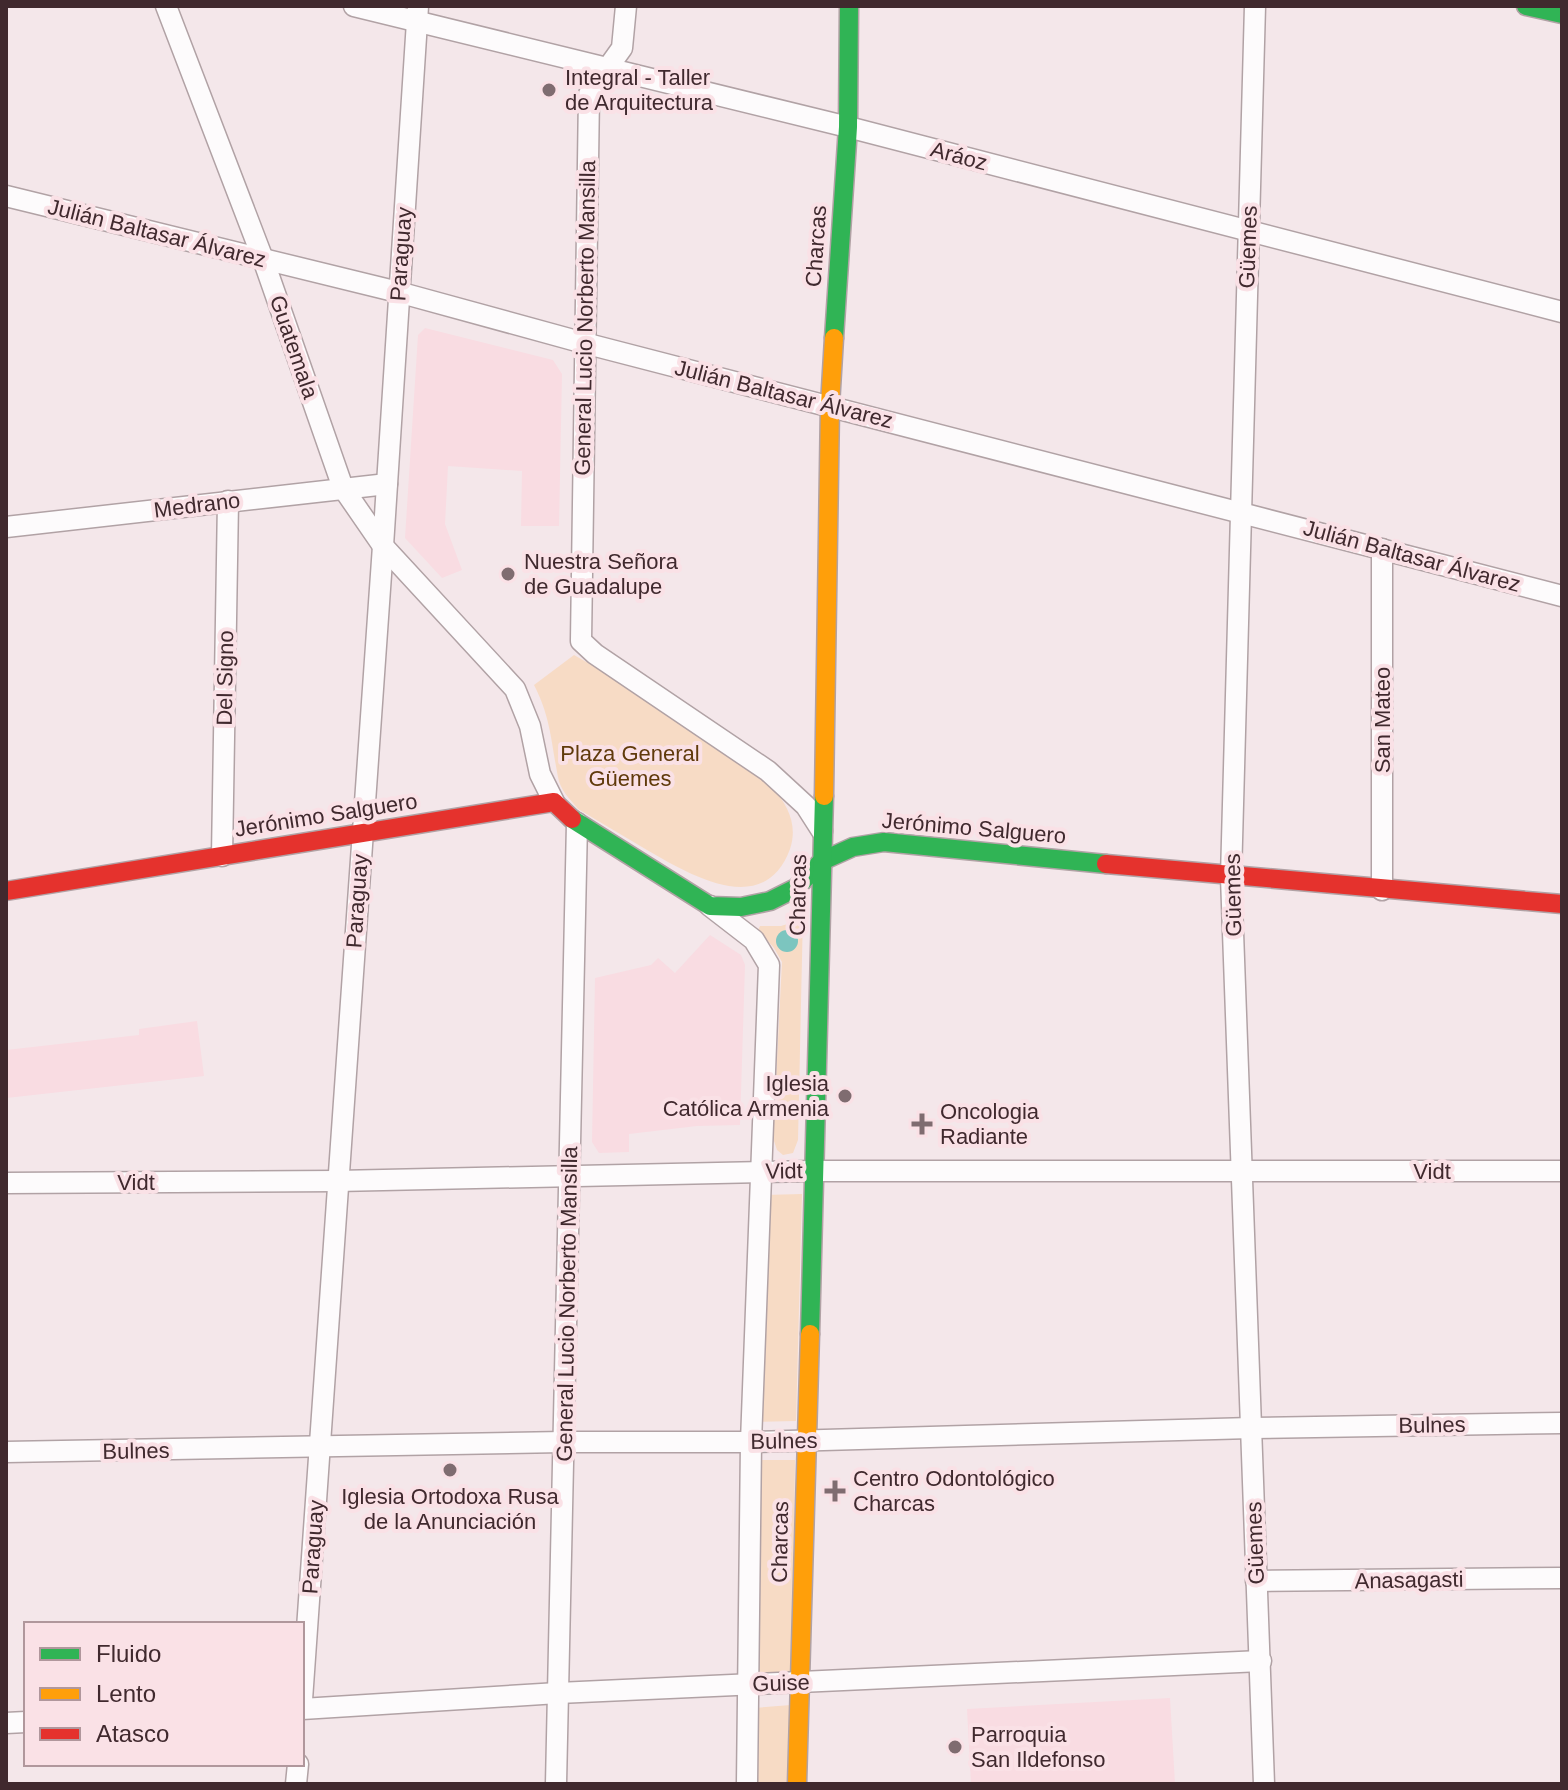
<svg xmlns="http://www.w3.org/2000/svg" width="1568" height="1790" viewBox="0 0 1568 1790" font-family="Helvetica,sans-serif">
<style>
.built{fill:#f9dce2}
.green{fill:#f7dbc5}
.water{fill:#7cc5bf}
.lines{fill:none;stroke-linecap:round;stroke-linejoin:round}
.street-casing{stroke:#b1a2a5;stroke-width:23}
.fast-casing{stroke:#b1a2a5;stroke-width:21}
.slow-casing{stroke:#b1a2a5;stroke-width:21}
.jam-casing{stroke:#b1a2a5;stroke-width:21}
.street{stroke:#fdfbfc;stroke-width:20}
.fast{stroke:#30b455;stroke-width:18}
.slow{stroke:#ff9f0a;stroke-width:18}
.jam{stroke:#e5322d;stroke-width:18}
.poi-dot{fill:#7f6c70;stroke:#fae1e6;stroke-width:3}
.labels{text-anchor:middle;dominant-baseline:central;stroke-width:8;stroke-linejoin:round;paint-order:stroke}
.poi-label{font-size:22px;fill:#40292e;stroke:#fae1e6;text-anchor:start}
.street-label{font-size:22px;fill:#40292e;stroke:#fae1e6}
.park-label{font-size:22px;fill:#603a0b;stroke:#fae1e6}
</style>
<rect width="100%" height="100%" fill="#f4e7ea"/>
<!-- built -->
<g class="built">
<polygon points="425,328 553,360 562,374 559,526 521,526 522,471 448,466 445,524 462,570 442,578 405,538 418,335"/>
<polygon points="710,935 741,955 745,965 740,1125 697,1126 629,1134 629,1152 599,1153 592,1142 595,978 651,965 658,958 675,973"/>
<polygon points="197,1021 204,1076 6,1098 6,1050 139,1035 139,1029"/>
<polygon points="1170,1698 1175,1784 971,1784 967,1709"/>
</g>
<!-- green -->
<g class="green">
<path d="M574,655L620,681L772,787C788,805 798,825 790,849C764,920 689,874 647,850C624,836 601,823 578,809C570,799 560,790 558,777C551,742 551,718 534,685Z"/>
<polygon points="803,913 798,1140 793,1153 783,1155 777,1150 773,1138 782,962 774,948 758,930 760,926 781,926 800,920"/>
<polygon points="802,1194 796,1421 757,1422 764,1195"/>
<polygon points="756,1460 795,1460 792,1673 753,1675"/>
<polygon points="791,1705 788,1784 752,1784 754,1708"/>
</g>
<!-- water -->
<circle class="water" cx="787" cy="941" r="11"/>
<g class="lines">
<defs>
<g id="street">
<polyline points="166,6 263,259 343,488 383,546 515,689 530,726 540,774 554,802"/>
<polyline points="354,6 848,127 1562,312"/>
<polyline points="626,6 622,48 589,94 581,641 595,654 768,771 806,806 822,831"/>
<polyline points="1255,6 1231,877 1264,1784"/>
<polyline points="6,196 398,292 584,343 1562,596"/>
<polyline points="6,527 387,484"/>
<polyline points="1382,549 1382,890"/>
<polyline points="222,856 228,501"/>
<polyline points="710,906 754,940 769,965 751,1442 747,1784"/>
<polyline points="6,1183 337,1181 814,1171 1562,1171"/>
<polyline points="6,1452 563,1442 751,1442 1251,1428 1562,1423"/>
<polyline points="1256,1581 1562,1578"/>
<polyline points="302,1700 383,546 418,6"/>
<polyline points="302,1709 558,1693 1261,1661"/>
<polyline points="6,1723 26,1722"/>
<polyline points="296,1784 298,1764"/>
<polyline points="556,1784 577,823"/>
</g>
<g id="fast">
<polyline points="1526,6 1562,14"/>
<polyline points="834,338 848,127 849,6"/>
<polyline points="572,819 710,906 741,907 770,901 796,888 822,861 853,847 884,842 1106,864"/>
<polyline points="810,1334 824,796"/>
</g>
<g id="slow">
<polyline points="824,796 830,405 834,338"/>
<polyline points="797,1784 810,1334"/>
</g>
<g id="jam">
<polyline points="1106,864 1562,904"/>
<polyline points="6,891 554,802 572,819"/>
</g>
</defs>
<!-- street casing -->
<use href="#street" class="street-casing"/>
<!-- fast casing -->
<use href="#fast" class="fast-casing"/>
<!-- slow casing -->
<use href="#slow" class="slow-casing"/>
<!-- jam casing -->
<use href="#jam" class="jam-casing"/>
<!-- street -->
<use href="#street" class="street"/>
<!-- fast -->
<use href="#fast" class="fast"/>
<!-- slow -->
<use href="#slow" class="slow"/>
<!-- jam -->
<use href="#jam" class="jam"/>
</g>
<!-- markers -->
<g class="poi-dot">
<circle cx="549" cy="90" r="8"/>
<circle cx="508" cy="574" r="8"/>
<circle cx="845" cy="1096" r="8"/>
<path d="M918 1112h8v8h8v8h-8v8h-8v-8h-8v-8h8z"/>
<circle cx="450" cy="1470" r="8"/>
<path d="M831 1479h8v8h8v8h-8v8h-8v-8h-8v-8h8z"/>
<circle cx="955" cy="1747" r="8"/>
</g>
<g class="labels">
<!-- poi labels -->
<g class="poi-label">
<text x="565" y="77">Integral - Taller<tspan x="565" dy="25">de Arquitectura</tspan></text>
<text x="524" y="561">Nuestra Señora<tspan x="524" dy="25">de Guadalupe</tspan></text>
<text x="829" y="1083" text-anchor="end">Iglesia<tspan x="829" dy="25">Católica Armenia</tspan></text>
<text x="940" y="1111">Oncologia<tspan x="940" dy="25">Radiante</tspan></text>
<text x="853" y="1478">Centro Odontológico<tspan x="853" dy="25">Charcas</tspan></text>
<text x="450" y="1496" text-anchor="middle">Iglesia Ortodoxa Rusa<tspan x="450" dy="25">de la Anunciación</tspan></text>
<text x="971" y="1734">Parroquia<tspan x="971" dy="25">San Ildefonso</tspan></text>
</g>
<!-- street labels -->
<g class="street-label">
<text transform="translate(959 156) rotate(15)">Aráoz</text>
<text transform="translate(157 233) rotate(14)">Julián Baltasar Álvarez</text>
<text transform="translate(816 246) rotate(-86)">Charcas</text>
<text transform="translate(1248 247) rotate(-88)">Güemes</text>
<text transform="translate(401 254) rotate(-86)">Paraguay</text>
<text transform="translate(585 318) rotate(-89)">General Lucio Norberto Mansilla</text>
<text transform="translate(294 347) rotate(71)">Guatemala</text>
<text transform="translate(784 394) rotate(14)">Julián Baltasar Álvarez</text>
<text transform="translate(197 505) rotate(-7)">Medrano</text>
<text transform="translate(1412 556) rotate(15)">Julián Baltasar Álvarez</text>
<text transform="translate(225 678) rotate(-89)">Del Signo</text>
<text transform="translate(1382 720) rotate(-90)">San Mateo</text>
<text transform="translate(326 815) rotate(-9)">Jerónimo Salguero</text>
<text transform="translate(974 828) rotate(5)">Jerónimo Salguero</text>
<text transform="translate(798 895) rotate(-89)">Charcas</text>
<text transform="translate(1233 895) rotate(-91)">Güemes</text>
<text transform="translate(357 901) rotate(-86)">Paraguay</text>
<text transform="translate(784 1171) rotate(-1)">Vidt</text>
<text x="1432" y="1171">Vidt</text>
<text x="136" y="1182">Vidt</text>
<text transform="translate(567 1304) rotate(-89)">General Lucio Norberto Mansilla</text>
<text transform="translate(1432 1425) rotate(-1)">Bulnes</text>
<text transform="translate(784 1441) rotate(-1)">Bulnes</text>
<text transform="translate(136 1451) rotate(-1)">Bulnes</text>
<text transform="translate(780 1542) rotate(-89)">Charcas</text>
<text transform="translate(1255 1543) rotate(-92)">Güemes</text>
<text transform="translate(313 1547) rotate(-86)">Paraguay</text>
<text transform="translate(1409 1580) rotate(-1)">Anasagasti</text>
<text transform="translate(781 1683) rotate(-2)">Guise</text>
</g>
<!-- park labels -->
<g class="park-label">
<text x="630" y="753">Plaza General<tspan x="630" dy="25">Güemes</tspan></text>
</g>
</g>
<!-- border -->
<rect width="1568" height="1790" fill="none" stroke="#40292e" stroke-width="16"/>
<!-- legend -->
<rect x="24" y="1622" width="280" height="144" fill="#fae1e6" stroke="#b0979c" stroke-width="2"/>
<rect x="40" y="1648" width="40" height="12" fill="#30b455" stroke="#b0979c" stroke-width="2"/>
<text x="96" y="1662" font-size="24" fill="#40292e">Fluido</text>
<rect x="40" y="1688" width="40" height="12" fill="#ff9f0a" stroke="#b0979c" stroke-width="2"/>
<text x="96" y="1702" font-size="24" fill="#40292e">Lento</text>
<rect x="40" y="1728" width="40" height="12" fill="#e5322d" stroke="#b0979c" stroke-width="2"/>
<text x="96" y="1742" font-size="24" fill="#40292e">Atasco</text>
</svg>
